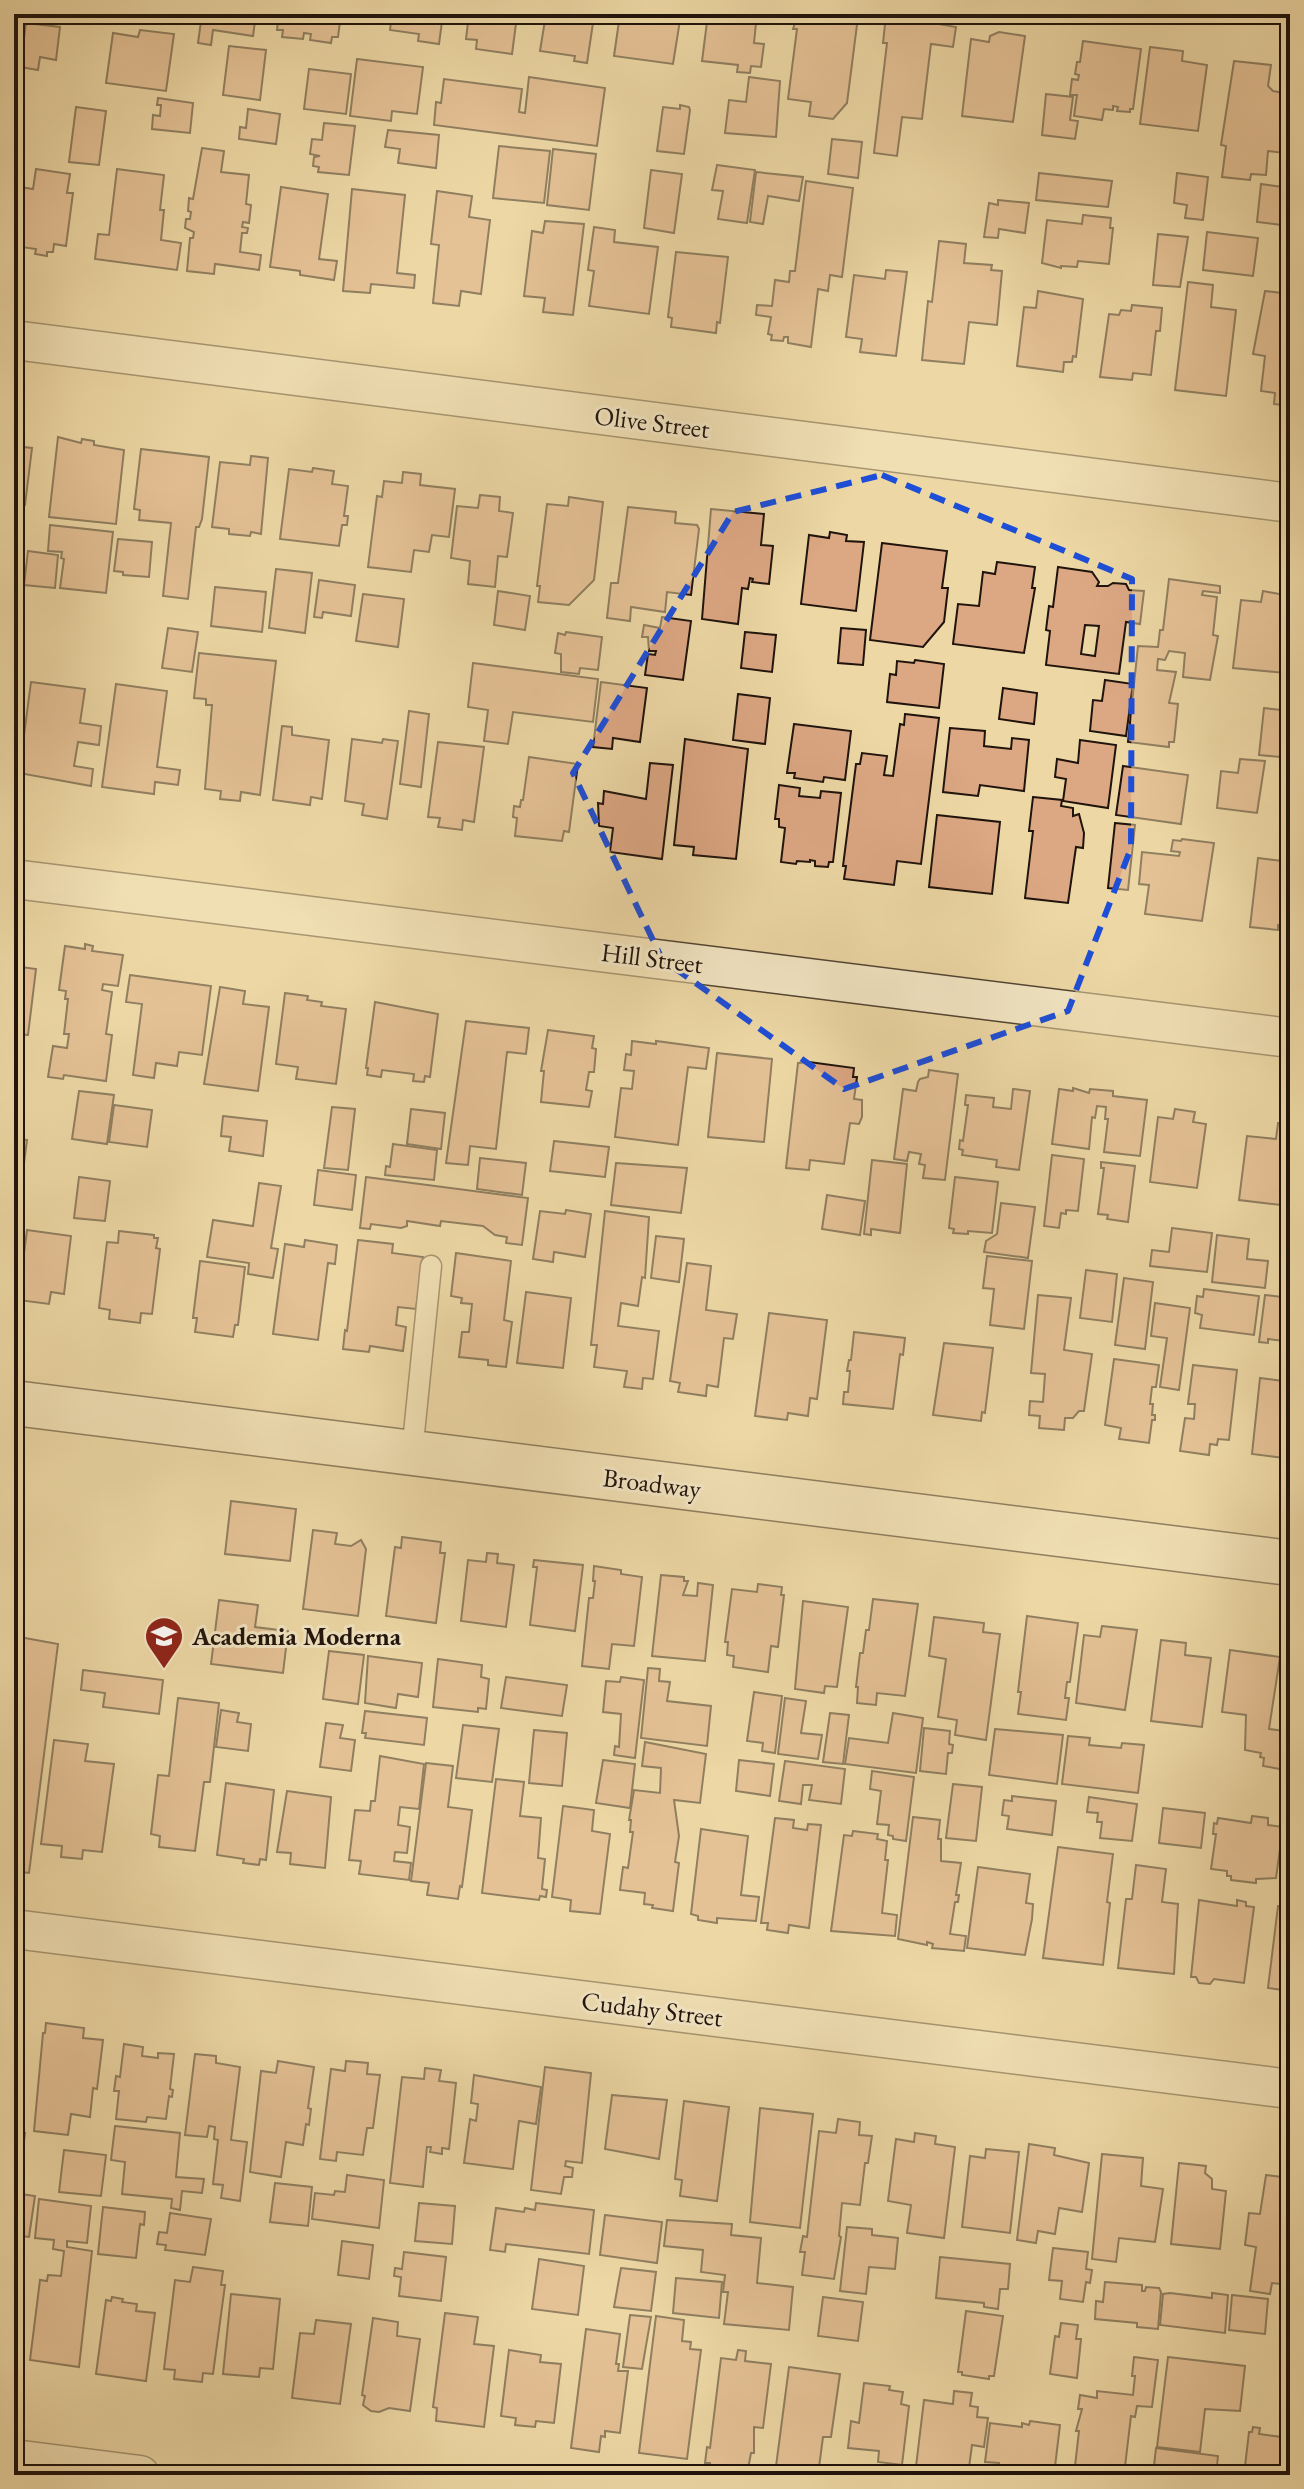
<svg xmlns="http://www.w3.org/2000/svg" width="1304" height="2489" viewBox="0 0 1304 2489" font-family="'EB Garamond',serif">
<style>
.building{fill:#dca783;stroke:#1f130c;stroke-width:2;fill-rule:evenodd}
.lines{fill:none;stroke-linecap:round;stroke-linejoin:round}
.lane-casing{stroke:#524432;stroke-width:23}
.street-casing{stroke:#524432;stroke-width:41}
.secondary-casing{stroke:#1f130c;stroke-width:47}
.lane{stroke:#f3e6c4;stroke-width:20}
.street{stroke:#f3e6c4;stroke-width:38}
.secondary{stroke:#f3e6c4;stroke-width:44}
.marked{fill:none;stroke:#1d4ed8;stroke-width:6;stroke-dasharray:16 10;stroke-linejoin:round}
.labels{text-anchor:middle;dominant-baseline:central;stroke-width:6;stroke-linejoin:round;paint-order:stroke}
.street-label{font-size:26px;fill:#1f130c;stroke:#f3e6c4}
.poi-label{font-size:26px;font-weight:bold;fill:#1f130c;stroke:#f3e6c4;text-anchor:start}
</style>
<rect width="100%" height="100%" fill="#edd8a5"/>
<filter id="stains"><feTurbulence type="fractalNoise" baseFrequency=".0025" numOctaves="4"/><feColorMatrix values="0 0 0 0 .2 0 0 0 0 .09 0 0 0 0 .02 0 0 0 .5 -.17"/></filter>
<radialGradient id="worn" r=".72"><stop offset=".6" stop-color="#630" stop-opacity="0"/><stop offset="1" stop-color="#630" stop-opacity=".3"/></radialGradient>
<!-- building -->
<g class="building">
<polygon points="202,14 256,14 253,36 213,30 211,45 198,43"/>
<polygon points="279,14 341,14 338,37 332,37 331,43 310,40 311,34 304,33 303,39 282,37 283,30 277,30"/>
<polygon points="392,14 443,14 439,44 418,41 419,34 390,30"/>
<polygon points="469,14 510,14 517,16 512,54 476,49 477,40 466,39"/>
<polygon points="546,14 599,14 598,24 593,23 587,63 574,61 575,56 540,51"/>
<polygon points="620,14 681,14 673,64 614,56"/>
<polygon points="708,14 766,14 765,24 756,23 754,43 764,44 761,67 751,66 750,73 737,72 738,65 702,61"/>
<polygon points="798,14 824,14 823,16 841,19 841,15 858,17 847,103 833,119 809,116 811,102 788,99 797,29 793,29"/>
<polygon points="886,15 956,27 953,47 931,44 922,119 902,117 897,156 874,153 887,43 883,43"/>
<polygon points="26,23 60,27 56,60 40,57 38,70 20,67"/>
<polygon points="140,30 174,34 166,91 106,83 113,33 138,37"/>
<polygon points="999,32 1025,36 1013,122 962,116 971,39 989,42 990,36"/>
<polygon points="1083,41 1141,49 1133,109 1130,109 1130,112 1117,111 1118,107 1113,106 1113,110 1104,109 1102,120 1074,116 1077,95 1070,95 1072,79 1078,80 1079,75 1075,74 1077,62 1080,62"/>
<polygon points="229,46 266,50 260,100 223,95"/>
<polygon points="1150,47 1183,51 1182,61 1207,65 1198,131 1140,124"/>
<polygon points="357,59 423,67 417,114 392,111 391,121 350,116"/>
<polygon points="1234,61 1271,65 1268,86 1273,91 1290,94 1290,117 1288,116 1284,153 1268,151 1266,175 1251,174 1250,180 1222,177 1226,146 1221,145"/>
<polygon points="309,69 351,74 346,114 304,109"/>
<polygon points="529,77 605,88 597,146 434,125 436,102 441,103 444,79 522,89 519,112 525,113"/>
<polygon points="749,77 780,81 776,137 725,133 729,100 746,102"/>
<polygon points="14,78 23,79 21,108 14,107"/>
<polygon points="1046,94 1073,97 1070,120 1078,121 1075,139 1042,135"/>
<polygon points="158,98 193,103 190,133 152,129 153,115 160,116 161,105 157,105"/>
<polygon points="680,105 689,107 690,110 684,154 657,151 663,107 680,109"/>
<polygon points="76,107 106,111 99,165 69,162"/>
<polygon points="248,109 280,114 276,144 239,139 240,127 246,128"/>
<polygon points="324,123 355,126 349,175 318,172 319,167 313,166 314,157 320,156 310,154 312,139 322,140"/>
<polygon points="388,130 439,135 436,168 398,163 400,149 385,147"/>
<polygon points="832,139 862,142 858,178 828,174"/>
<polygon points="499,146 550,151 544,203 493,198"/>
<polygon points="202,148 224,151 221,172 249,175 246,204 251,205 249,223 243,222 242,227 248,228 247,233 242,233 240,252 261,255 259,270 215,264 214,274 187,271 190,238 193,238 194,232 185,228 186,219 190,219 191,212 188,211 189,198 193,199"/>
<polygon points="553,149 596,154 589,210 547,205"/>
<polygon points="717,165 755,170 747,223 718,219 723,191 712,190"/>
<polygon points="36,169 70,174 67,193 73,193 66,246 54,244 53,252 47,252 47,256 35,254 36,249 14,246 14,186 33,189"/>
<polygon points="117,169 164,175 160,210 164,210 161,240 181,243 177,270 95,259 98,234 109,235"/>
<polygon points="651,170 682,174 674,233 644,228"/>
<polygon points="756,172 803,177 799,201 768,196 763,224 750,222"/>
<polygon points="1039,173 1112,181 1108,207 1036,200"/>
<polygon points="1177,173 1208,177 1203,220 1185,218 1187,205 1174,203"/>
<polygon points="806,181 853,188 842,277 830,275 828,291 818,289 811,347 788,343 788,337 784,337 783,341 771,340 772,335 768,334 771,317 756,315 757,305 772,306 775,280 789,282 790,271 795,271"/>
<polygon points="1261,184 1290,188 1290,226 1257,222"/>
<polygon points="281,187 328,194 319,259 337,261 334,280 300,275 300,271 270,267"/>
<polygon points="352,189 405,195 397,273 415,275 414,288 371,284 370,293 343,291"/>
<polygon points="437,191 472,196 469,217 490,220 481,294 461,291 459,306 433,303 439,245 431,244"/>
<polygon points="998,200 1029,203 1025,233 999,229 998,238 984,237 989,203 998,205"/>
<polygon points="1083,215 1111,218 1110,228 1113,228 1109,264 1078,261 1077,267 1061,266 1061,268 1042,263 1047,220 1082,224"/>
<polygon points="545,221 584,224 573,315 543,312 545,298 524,296 532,231 543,233"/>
<polygon points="594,227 615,230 614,242 658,247 649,314 589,306 594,271 588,270"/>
<polygon points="1207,232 1258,238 1253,276 1203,270"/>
<polygon points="1158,234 1188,237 1180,287 1153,285"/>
<polygon points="939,241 966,244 964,263 992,265 991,270 1002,271 997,325 969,322 964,364 922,360 928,301 932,302"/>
<polygon points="676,252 728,257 720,323 717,322 716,333 671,327 672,318 668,317"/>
<polygon points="886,270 907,272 896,356 860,352 862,339 846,337 854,275 885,279"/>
<polygon points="1188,282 1213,285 1211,307 1236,310 1226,396 1175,390"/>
<polygon points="1038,291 1083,299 1076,357 1073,356 1072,362 1064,362 1063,372 1017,366 1024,307 1036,308"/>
<polygon points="1265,291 1290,294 1290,406 1274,404 1275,393 1261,391 1265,356 1253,354"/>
<polygon points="1132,305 1162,308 1160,331 1156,331 1151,375 1133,373 1132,380 1100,377 1109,314 1119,315 1121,310 1131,311"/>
<polygon points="58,437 81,443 82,439 94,441 94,445 124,450 116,524 49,517"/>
<polygon points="14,446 32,448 25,505 14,504"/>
<polygon points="141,449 209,457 202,519 199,527 196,527 188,599 163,596 171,523 139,520 140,510 134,509"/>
<polygon points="251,456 268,458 261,534 251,532 250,536 229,534 229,529 212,527 220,462 250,465"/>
<polygon points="313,468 334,471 332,484 348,486 344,516 348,516 347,525 342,525 339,546 280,539 289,469 312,472"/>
<polygon points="403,472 421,474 420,485 455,489 449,537 432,535 429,552 414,550 411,572 368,567 377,496 382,497 384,481 402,483"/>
<polygon points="480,495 500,497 499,511 513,513 507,557 498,556 495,587 468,584 470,561 451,558 457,506 478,508"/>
<polygon points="569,497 603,502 594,580 569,605 538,602 540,586 537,586 547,504 568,506"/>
<polygon points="628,507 676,512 675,523 697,525 699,529 691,595 667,592 665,612 631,607 630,621 607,618 611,583 618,583"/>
<polygon points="711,509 764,514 761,545 773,546 769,584 752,582 753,579 750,578 748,589 742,588 738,624 702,619"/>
<polygon points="50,525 113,532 106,593 60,588 64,559 61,558 62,552 48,551"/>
<polygon points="830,532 847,535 846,541 864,542 856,611 801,604 809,535 829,538"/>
<polygon points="118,539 152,542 149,577 123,575 123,572 114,571"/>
<polygon points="882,543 947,551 942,588 948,588 944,622 923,647 870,640"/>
<polygon points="28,551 58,555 55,588 24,585"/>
<polygon points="997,562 1035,567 1032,588 1035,588 1024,653 953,644 958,604 979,606 983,572 995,574"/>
<path d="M1058,567L1092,572L1099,582L1097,586H1108L1113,583L1126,584L1129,590L1144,591L1140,624L1126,622L1119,674L1046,665L1050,631L1046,630L1049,606L1053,607ZM1085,625L1099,626L1095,656L1081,654Z"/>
<polygon points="276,569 312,573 305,633 269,628"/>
<polygon points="1169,579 1220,586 1220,593 1203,591 1202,595 1217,597 1213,635 1218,636 1210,680 1183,677 1185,653 1169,651 1165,660 1158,659 1157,670 1176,672 1169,703 1178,704 1174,742 1169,742 1169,747 1128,742 1138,646 1158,647 1160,630 1163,630"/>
<polygon points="319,580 355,585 351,616 323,612 322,618 314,617"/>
<polygon points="215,587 266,592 262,632 211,626"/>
<polygon points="498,591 530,596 525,630 494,625"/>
<polygon points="1263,591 1290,596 1290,634 1285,673 1233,668 1241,600 1261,602"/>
<polygon points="363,594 404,599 398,647 356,641"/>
<polygon points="662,617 691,621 683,680 645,675 648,654 655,655 656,651 649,651 648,637 642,637 644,625 660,628"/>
<polygon points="168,628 198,632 192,672 162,668"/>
<polygon points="841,628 866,630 863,665 838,663"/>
<polygon points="566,632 602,637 598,670 580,668 579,674 561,672 561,654 555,653 558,633 565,635"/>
<polygon points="745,632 776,635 772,672 741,668"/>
<polygon points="199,653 276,661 260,795 241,792 240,801 220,799 221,791 205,789 212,705 206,705 206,699 194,698"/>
<polygon points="915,660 944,664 939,708 887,702 890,674 896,675 897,661 914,663"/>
<polygon points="473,663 598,679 593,722 513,712 508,744 484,741 488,710 468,707"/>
<polygon points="1105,680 1133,684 1126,736 1090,731 1093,700 1102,701"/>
<polygon points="31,682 85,689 80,723 101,726 99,745 78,742 74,766 93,769 91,786 19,773"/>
<polygon points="601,682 647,688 640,742 613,738 612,749 593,747"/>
<polygon points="116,684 167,691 157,767 180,770 178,785 155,782 154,794 102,787"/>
<polygon points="1003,688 1037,693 1034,724 999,719"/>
<polygon points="738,694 770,698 765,744 733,740"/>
<polygon points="1264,708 1290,711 1290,758 1259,755"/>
<polygon points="409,711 429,714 421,787 400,784"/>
<polygon points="905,714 939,718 921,864 897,861 894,885 844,879 846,866 843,866 856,764 860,764 862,753 887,756 884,775 893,776 900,724 904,725"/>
<polygon points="794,724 851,731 845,780 824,777 823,782 794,778 795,773 787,773"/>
<polygon points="282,726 292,727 292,735 329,740 322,799 311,797 310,805 273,800"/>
<polygon points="950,728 985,731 984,746 1011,749 1012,738 1029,740 1024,791 980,785 978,796 943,792"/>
<polygon points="352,739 382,743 383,739 398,741 387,819 362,815 364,804 345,801"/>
<polygon points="685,739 748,749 736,859 693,855 694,847 674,845"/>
<polygon points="1080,740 1116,745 1108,808 1063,801 1066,779 1055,777 1057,759 1078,763"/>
<polygon points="438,742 484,747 474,822 463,820 462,830 438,827 440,818 428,817"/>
<polygon points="529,757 578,764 569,832 564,831 562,841 515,836 517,818 513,817 514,806 520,807 521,800 523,800"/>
<polygon points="1240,759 1265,761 1257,813 1217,808 1221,771 1238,773"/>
<polygon points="650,763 673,765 662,859 610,852 613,828 599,826 598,803 603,804 604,791 646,799"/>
<polygon points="1123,766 1188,775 1181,824 1116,815"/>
<polygon points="779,785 800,788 799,796 820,798 821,791 841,793 833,862 829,862 828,867 815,866 815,861 810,860 810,862 797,861 796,864 781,862 785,828 779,827 779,819 775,819"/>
<polygon points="1033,797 1062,800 1061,806 1073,808 1073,816 1079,814 1084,833 1083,848 1076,847 1068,903 1025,898 1033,831 1029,831"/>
<polygon points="937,815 1000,822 992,894 929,887"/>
<polygon points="1115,823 1135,825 1128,890 1108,888"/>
<polygon points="1182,839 1214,843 1202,921 1145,914 1149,885 1139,884 1142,852 1179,856 1180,852 1171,851 1173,840 1181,841"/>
<polygon points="1258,858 1290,862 1290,926 1278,925 1278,930 1250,927"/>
<polygon points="85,944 93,946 92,951 123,955 118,986 103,984 102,990 112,992 106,1034 112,1035 106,1081 64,1075 63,1079 48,1077 53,1046 67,1048 69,1034 64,1034 68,999 65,999 66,991 59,990 65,946 85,949"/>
<polygon points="14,966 36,969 28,1035 14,1034"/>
<polygon points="130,975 211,986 202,1055 179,1052 177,1066 156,1063 154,1078 133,1075 142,1004 126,1002"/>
<polygon points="220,987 245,991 243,1004 269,1007 258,1091 204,1084"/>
<polygon points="285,993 308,996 307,1000 322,1002 321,1006 346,1009 336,1084 296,1079 298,1067 276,1064"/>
<polygon points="375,1002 438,1014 430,1077 425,1076 424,1082 413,1081 414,1074 382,1070 381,1077 367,1075 368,1068 366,1068"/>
<polygon points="466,1021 529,1028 526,1054 507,1052 496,1149 470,1146 468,1165 446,1163"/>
<polygon points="548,1030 594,1036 592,1048 596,1049 594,1072 589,1072 586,1090 592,1091 589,1107 541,1102 544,1071 541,1071"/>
<polygon points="632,1041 656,1044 656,1041 709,1048 706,1069 688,1067 678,1145 615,1137 621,1088 632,1089 634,1071 624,1070 626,1054 631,1055"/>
<polygon points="717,1053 772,1059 764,1142 708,1137"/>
<polygon points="809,1062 854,1068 853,1077 857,1077 854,1099 862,1100 862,1117 859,1124 850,1123 844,1164 810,1160 809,1170 786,1168 798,1063"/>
<polygon points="929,1070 958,1074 945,1180 923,1178 925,1165 919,1164 921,1154 909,1152 907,1161 894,1159 903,1089 916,1091 918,1082 920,1079 928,1077"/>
<polygon points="1073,1088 1089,1093 1090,1089 1113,1091 1113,1096 1147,1100 1140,1156 1104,1152 1108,1119 1105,1119 1106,1107 1097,1106 1095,1118 1092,1117 1089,1149 1052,1144 1059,1089 1073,1091"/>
<polygon points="1013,1089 1030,1091 1019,1170 996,1167 997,1160 962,1155 963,1150 959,1149 960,1140 963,1141 968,1105 965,1105 966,1095 994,1098 993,1107 1011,1109"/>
<polygon points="79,1091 114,1095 107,1144 72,1139"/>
<polygon points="114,1105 152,1110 147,1147 109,1142"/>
<polygon points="332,1107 355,1109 348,1170 324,1168"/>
<polygon points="411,1109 445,1113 441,1149 407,1144"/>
<polygon points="1175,1109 1195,1112 1193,1122 1206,1124 1197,1188 1150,1182 1158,1117 1173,1119"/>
<polygon points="223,1116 267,1121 263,1156 229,1151 231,1137 221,1136"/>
<polygon points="1278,1123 1290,1124 1290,1206 1239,1200 1247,1136 1276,1139"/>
<polygon points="14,1139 27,1140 21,1186 14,1185"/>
<polygon points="554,1141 609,1147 605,1177 550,1171"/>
<polygon points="393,1144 437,1150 434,1180 385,1175 386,1166 390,1167"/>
<polygon points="1052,1155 1084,1159 1078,1211 1066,1210 1066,1214 1061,1213 1059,1228 1044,1226"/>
<polygon points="480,1158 526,1163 522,1195 477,1189"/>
<polygon points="872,1160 907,1164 900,1233 871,1229 871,1235 864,1234"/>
<polygon points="1101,1162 1135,1166 1128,1222 1107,1219 1108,1215 1098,1214 1104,1168 1101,1168"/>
<polygon points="616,1163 687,1168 681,1213 611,1205"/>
<polygon points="318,1170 356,1175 352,1210 314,1205"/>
<polygon points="79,1177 110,1181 105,1221 74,1218"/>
<polygon points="366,1177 528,1198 522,1245 506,1243 507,1237 495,1235 483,1226 441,1221 440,1226 407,1221 407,1226 401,1228 371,1224 370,1229 360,1228"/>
<polygon points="955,1177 998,1182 992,1233 968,1231 968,1234 953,1233 954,1229 949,1228"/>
<polygon points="259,1183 281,1186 271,1248 278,1249 273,1278 248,1274 249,1263 207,1257 213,1220 253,1226"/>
<polygon points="827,1195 865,1201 860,1235 822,1229"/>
<polygon points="14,1197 22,1198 17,1236 14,1235"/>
<polygon points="1001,1203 1035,1207 1028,1258 984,1252 986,1241 997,1234"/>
<polygon points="566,1210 591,1214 585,1257 554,1252 553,1262 533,1259 540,1211 565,1214"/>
<polygon points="605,1211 649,1217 645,1278 642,1277 638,1306 621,1303 618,1326 659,1331 653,1379 643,1378 642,1389 624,1387 627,1371 594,1367 597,1345 591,1345"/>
<polygon points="1172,1228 1212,1233 1207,1272 1150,1266 1152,1250 1169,1252"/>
<polygon points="27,1230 71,1236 64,1294 51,1292 49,1304 18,1300"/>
<polygon points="119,1231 154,1235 154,1238 158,1238 156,1248 160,1249 152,1314 141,1313 140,1323 109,1319 110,1310 99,1308 107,1242 118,1243"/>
<polygon points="1217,1235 1249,1239 1247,1259 1268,1261 1265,1288 1212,1282"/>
<polygon points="656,1236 684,1239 679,1282 651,1278"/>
<polygon points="305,1240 337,1245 335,1264 328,1263 318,1340 273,1334 285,1244 304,1247"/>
<polygon points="358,1240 393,1244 392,1253 423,1257 416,1309 398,1307 396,1325 406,1327 403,1351 370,1346 369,1352 343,1349 345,1330 347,1331"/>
<polygon points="456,1253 511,1261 504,1320 512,1322 506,1367 488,1365 488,1360 459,1357 462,1332 469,1332 472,1304 461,1303 462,1298 451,1296"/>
<polygon points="987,1256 1032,1261 1024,1329 990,1325 994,1289 983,1288"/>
<polygon points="200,1261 245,1267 238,1325 235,1325 233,1337 195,1332 197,1318 193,1318"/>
<polygon points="687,1263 711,1266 706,1310 737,1314 733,1339 724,1338 718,1387 707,1385 706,1396 678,1392 680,1383 670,1381"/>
<polygon points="1086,1270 1117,1274 1112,1322 1080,1318"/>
<polygon points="1124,1278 1153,1282 1145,1349 1115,1345"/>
<polygon points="1204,1289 1259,1296 1254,1335 1200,1328 1202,1315 1195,1313 1197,1296 1203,1297"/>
<polygon points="526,1292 571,1298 563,1368 517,1363"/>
<polygon points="1038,1295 1071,1298 1064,1350 1092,1354 1084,1411 1079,1411 1073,1418 1065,1418 1064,1430 1039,1428 1040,1416 1029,1415 1030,1401 1043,1402 1045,1374 1031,1373"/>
<polygon points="1265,1295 1290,1298 1290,1334 1284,1333 1283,1341 1268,1339 1268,1343 1259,1342"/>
<polygon points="1155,1303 1190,1308 1179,1390 1160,1387 1167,1338 1151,1336"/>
<polygon points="769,1313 827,1320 817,1399 810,1398 808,1416 788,1413 787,1420 755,1416"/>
<polygon points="854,1332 905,1338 903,1355 900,1354 893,1409 843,1404 844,1392 848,1392 850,1371 847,1371 849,1360 851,1360"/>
<polygon points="944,1343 993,1348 985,1413 982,1412 981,1421 933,1415"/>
<polygon points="1114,1359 1159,1365 1156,1387 1152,1387 1150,1404 1153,1404 1152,1415 1155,1415 1155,1420 1152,1420 1149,1443 1119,1439 1121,1428 1105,1425"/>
<polygon points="1193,1365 1237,1370 1229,1440 1218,1439 1217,1445 1210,1444 1209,1455 1180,1451 1185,1418 1194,1419 1195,1404 1188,1404"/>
<polygon points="1260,1378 1290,1382 1290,1462 1284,1461 1284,1458 1252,1454"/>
<polygon points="231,1501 296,1509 290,1561 225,1554"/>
<polygon points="313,1530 337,1533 335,1544 351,1546 361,1540 366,1549 358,1616 303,1609"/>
<polygon points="402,1537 441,1542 440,1553 445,1553 436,1623 386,1616 395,1547 401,1548"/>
<polygon points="487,1553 498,1554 497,1563 514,1565 506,1627 461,1621 468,1560 486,1562"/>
<polygon points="534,1560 583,1565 575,1631 530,1625 537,1567 533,1567"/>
<polygon points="594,1566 621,1570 621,1574 642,1577 634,1646 612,1644 609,1669 582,1666 589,1598 593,1598 595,1581 593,1581"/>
<polygon points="661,1575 684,1577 684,1581 688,1581 683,1595 697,1596 698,1583 713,1585 705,1661 652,1656"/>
<polygon points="758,1584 782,1587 781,1595 784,1595 778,1647 771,1646 768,1672 733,1667 734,1656 727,1655 728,1642 725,1642 732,1589 757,1592"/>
<polygon points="873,1599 918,1604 905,1696 877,1693 876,1705 857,1703 858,1687 856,1687 860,1653 863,1653 866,1630 869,1630"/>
<polygon points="219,1600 258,1605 255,1627 288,1631 283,1673 211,1664"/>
<polygon points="803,1601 848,1607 837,1687 825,1686 824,1693 795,1689"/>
<polygon points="1027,1616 1078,1623 1070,1682 1067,1682 1065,1698 1069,1698 1066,1720 1018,1714 1021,1692 1018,1692"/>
<polygon points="934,1617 984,1623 983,1632 1000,1634 986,1740 955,1735 957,1720 938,1717 946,1659 929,1656"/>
<polygon points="1102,1626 1137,1630 1125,1710 1076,1703 1084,1635 1100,1637"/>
<polygon points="14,1636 58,1644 29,1873 14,1871"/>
<polygon points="1161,1640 1186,1643 1185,1655 1211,1658 1202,1727 1151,1721"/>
<polygon points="1230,1650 1280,1657 1269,1729 1285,1731 1280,1769 1263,1766 1264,1758 1260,1757 1261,1753 1245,1750 1246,1715 1222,1712"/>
<polygon points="329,1651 364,1655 358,1704 323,1699"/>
<polygon points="368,1656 422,1663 418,1697 398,1694 396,1708 365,1703"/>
<polygon points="438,1659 482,1665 481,1677 489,1679 486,1709 478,1708 478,1712 433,1707"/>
<polygon points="648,1668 660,1669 659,1681 670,1682 667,1701 711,1706 707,1746 641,1738"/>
<polygon points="83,1670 163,1680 159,1714 103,1707 105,1693 81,1690"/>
<polygon points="506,1677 567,1685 562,1716 501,1708"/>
<polygon points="621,1677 644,1680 635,1758 614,1755 615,1746 619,1747 621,1714 603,1712 606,1681 620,1682"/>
<polygon points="754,1692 782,1696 775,1753 762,1751 763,1743 747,1741"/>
<polygon points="178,1698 219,1703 210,1782 204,1782 195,1851 159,1847 160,1836 151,1834 158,1775 169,1776"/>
<polygon points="785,1698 806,1701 801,1733 822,1735 818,1759 778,1754"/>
<polygon points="221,1710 239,1713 237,1722 251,1724 248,1751 216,1747"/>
<polygon points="365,1711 427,1718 424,1745 365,1738 366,1733 362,1733"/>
<polygon points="830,1713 849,1715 843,1764 823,1762"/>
<polygon points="893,1713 923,1718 916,1773 845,1764 849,1738 888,1743"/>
<polygon points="326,1723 343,1725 340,1738 355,1740 351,1771 320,1767"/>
<polygon points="463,1725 499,1729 492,1782 456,1778"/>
<polygon points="924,1728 950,1731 949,1744 953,1745 952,1753 948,1753 946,1774 920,1771"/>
<polygon points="995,1729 1063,1735 1057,1784 989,1775"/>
<polygon points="534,1730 567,1733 562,1786 529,1783"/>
<polygon points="1068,1736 1090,1738 1089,1745 1121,1748 1122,1743 1144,1745 1138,1793 1062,1784"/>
<polygon points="54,1740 88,1744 85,1761 114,1764 102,1852 83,1850 82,1859 61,1857 62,1846 41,1844"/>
<polygon points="645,1742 706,1754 700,1803 674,1800 679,1836 675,1862 679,1863 673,1911 652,1908 653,1905 644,1904 645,1893 620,1890 623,1867 628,1868 633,1832 630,1832 631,1820 629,1820 634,1790 660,1793 661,1768 642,1766"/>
<polygon points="380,1756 424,1764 419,1809 400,1807 398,1825 410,1827 407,1853 395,1852 394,1861 411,1863 409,1880 359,1874 361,1861 349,1860 355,1810 370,1811 371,1801 375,1801"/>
<polygon points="603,1760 635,1764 630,1808 596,1803"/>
<polygon points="739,1760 774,1764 770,1796 736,1791"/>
<polygon points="785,1761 845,1769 841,1804 809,1800 812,1785 803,1785 801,1804 779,1801"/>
<polygon points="426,1763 453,1766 448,1807 472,1810 462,1887 460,1886 458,1899 427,1895 429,1883 411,1881"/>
<polygon points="872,1771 914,1777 906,1841 893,1839 893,1836 888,1835 889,1825 877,1824 881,1791 870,1789"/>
<polygon points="496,1779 524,1782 520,1816 541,1818 538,1858 545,1859 542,1889 547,1890 546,1897 540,1896 539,1900 482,1893"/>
<polygon points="226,1783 274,1790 266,1860 260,1859 259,1865 243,1863 244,1859 217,1855"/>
<polygon points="953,1784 982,1787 976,1841 946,1838"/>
<polygon points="287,1791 331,1797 325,1868 290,1864 291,1853 277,1852"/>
<polygon points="1012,1796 1056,1801 1052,1835 1007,1829 1009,1816 1002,1815 1004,1800 1012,1801"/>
<polygon points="1089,1797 1137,1804 1132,1841 1100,1838 1102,1822 1097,1822 1098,1813 1087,1812"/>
<polygon points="563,1806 594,1810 592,1831 610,1834 600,1914 570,1911 571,1900 552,1897"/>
<polygon points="1163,1808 1205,1813 1201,1848 1159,1843"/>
<polygon points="1252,1816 1268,1818 1268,1825 1283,1827 1276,1878 1256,1879 1256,1883 1231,1880 1231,1876 1227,1876 1227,1871 1211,1869 1216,1834 1213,1834 1214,1823 1217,1824 1218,1818 1251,1823"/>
<polygon points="913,1817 940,1820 938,1839 941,1839 941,1861 961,1863 956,1895 959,1895 958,1902 955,1902 950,1934 966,1936 964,1951 932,1948 933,1944 927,1942 927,1945 898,1939"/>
<polygon points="775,1818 794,1820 793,1828 807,1830 808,1824 821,1825 809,1928 789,1925 788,1933 767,1930 768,1923 761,1923"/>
<polygon points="701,1829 748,1836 741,1895 759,1897 756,1921 717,1918 717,1923 698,1920 698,1916 691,1914"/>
<polygon points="853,1831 878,1834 877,1839 887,1841 885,1860 888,1860 882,1913 897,1915 895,1936 831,1931 844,1835 852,1836"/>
<polygon points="1058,1847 1113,1854 1107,1902 1110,1903 1103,1965 1043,1958"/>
<polygon points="1136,1865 1166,1869 1162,1902 1178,1904 1174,1974 1118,1968 1126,1899 1132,1899"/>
<polygon points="978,1867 1030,1874 1026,1903 1033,1904 1032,1919 1025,1955 967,1948"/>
<polygon points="1199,1900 1237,1906 1237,1900 1246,1902 1246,1906 1254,1907 1244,1983 1214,1979 1210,1984 1199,1983 1196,1977 1191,1977"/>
<polygon points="1278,1906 1290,1907 1290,1991 1268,1988"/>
<polygon points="46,2023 84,2028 83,2038 103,2040 97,2089 93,2088 90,2117 71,2114 68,2135 34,2131 43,2033 45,2033"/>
<polygon points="124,2044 143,2047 142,2056 158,2058 158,2053 174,2054 170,2089 173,2090 172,2097 169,2096 166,2119 147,2117 146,2122 116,2119 119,2091 114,2091 116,2076 120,2077"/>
<polygon points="195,2054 216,2056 216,2063 240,2067 231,2140 247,2142 240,2201 221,2198 223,2185 213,2184 218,2140 214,2139 215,2127 209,2126 207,2137 185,2135"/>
<polygon points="278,2061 314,2067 308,2108 311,2109 309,2125 306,2124 303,2145 286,2142 281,2177 250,2172 261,2071 276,2073"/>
<polygon points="346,2061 368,2063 367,2074 380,2075 373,2128 367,2128 363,2155 337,2152 336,2161 320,2159 331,2069 345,2071"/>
<polygon points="545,2067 591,2073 582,2163 566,2161 565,2166 573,2168 572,2177 564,2177 561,2194 531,2190"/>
<polygon points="425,2068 441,2070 439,2081 456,2083 449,2149 442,2148 442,2154 430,2152 431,2147 427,2147 423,2187 390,2183 402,2077 424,2079"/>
<polygon points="474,2075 541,2087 536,2124 519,2121 513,2169 464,2163 470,2119 476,2121 478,2104 471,2103"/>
<polygon points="612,2095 667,2100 659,2159 605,2149"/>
<polygon points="684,2101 729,2107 717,2201 680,2196 682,2180 675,2179"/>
<polygon points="760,2108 813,2114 800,2228 750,2222"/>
<polygon points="838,2119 860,2122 859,2135 872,2136 868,2163 865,2163 860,2205 842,2203 839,2236 841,2237 834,2279 802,2275 805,2252 800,2252 803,2236 807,2237 819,2131 836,2133"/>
<polygon points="115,2126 180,2133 176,2177 204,2179 202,2193 182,2191 180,2210 171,2208 172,2199 122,2194 125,2162 111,2160"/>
<polygon points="14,2132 25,2133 21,2166 23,2185 14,2184"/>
<polygon points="915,2133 936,2136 935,2144 955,2147 944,2238 907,2233 911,2205 888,2201 896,2139 914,2142"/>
<polygon points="1029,2144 1055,2148 1054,2155 1089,2163 1082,2212 1059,2208 1055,2234 1038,2231 1036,2243 1017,2240"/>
<polygon points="986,2149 1019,2152 1010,2233 962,2227 970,2156 985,2158"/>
<polygon points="64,2150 106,2155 101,2196 59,2192"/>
<polygon points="1102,2154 1143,2158 1141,2186 1163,2189 1155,2242 1119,2238 1116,2262 1092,2259"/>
<polygon points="1179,2163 1206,2166 1205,2173 1212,2179 1212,2189 1226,2191 1220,2249 1171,2244"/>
<polygon points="347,2175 384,2180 379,2228 312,2219 315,2193 334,2195 335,2191 345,2192"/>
<polygon points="1266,2175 1290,2178 1290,2285 1272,2283 1270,2294 1250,2291 1256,2247 1245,2245 1249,2213 1260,2214"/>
<polygon points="275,2183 312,2187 308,2226 270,2222"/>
<polygon points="14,2193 35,2196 29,2237 14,2235"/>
<polygon points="39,2199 91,2206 87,2243 67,2241 67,2247 92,2251 79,2367 30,2360 40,2280 47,2281 48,2275 61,2276 64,2251 53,2249 54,2240 35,2238"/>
<polygon points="419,2203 455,2206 452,2244 415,2241"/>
<polygon points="536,2203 594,2210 589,2254 506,2244 505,2252 490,2250 496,2208 524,2212 525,2208 535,2210"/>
<polygon points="103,2207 145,2212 144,2225 140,2224 136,2258 98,2254"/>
<polygon points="170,2213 211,2219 205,2255 165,2250 166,2245 157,2244 159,2232 167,2233"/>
<polygon points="605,2215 662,2222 657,2263 600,2255"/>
<polygon points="667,2220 732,2224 731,2235 761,2238 757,2283 793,2287 789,2330 724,2324 728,2292 723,2292 725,2275 701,2272 703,2250 664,2246"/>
<polygon points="847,2227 872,2229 872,2235 898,2238 895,2269 869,2267 866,2294 840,2291"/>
<polygon points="342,2241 373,2245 369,2279 338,2275"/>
<polygon points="1053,2248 1088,2252 1086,2269 1092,2270 1090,2283 1086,2282 1083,2302 1060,2299 1062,2281 1049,2280"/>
<polygon points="404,2252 446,2257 441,2301 399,2296 401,2277 394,2276 395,2268 402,2269"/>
<polygon points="940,2257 1010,2264 1008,2289 1000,2289 998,2309 984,2307 984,2303 936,2298"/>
<polygon points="539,2259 584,2266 578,2315 532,2309"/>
<polygon points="193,2267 223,2271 221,2285 225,2285 213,2374 203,2373 202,2382 174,2379 175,2370 164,2369 175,2280 190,2282"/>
<polygon points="621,2268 656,2272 651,2311 614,2307"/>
<polygon points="676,2278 722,2282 719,2318 673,2313"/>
<polygon points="1105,2282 1142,2285 1142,2291 1145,2291 1146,2287 1159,2288 1161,2292 1158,2329 1137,2327 1137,2323 1095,2319 1096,2301 1103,2302"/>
<polygon points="1170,2293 1212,2298 1212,2293 1228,2295 1225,2333 1160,2325 1163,2294"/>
<polygon points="231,2294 280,2299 273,2369 260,2368 259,2377 223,2374"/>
<polygon points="1232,2295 1268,2299 1265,2334 1229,2330"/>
<polygon points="112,2297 123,2299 122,2302 137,2304 136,2311 155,2313 146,2381 96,2374 106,2300 111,2301"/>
<polygon points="823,2297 863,2302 858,2341 818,2336"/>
<polygon points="966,2311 1003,2316 994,2376 989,2376 989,2379 962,2375 962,2372 958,2372"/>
<polygon points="445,2313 478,2317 474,2344 494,2346 484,2427 436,2421 437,2408 433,2407"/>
<polygon points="630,2315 651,2317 642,2369 623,2367"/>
<polygon points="656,2316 684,2320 682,2341 691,2342 690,2349 701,2350 687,2459 639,2453"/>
<polygon points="373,2318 398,2322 397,2336 420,2339 410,2411 389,2408 379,2412 371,2411 363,2405 365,2396 362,2395"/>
<polygon points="316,2320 351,2324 340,2404 292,2398 300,2333 314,2334"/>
<polygon points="1061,2323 1078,2325 1076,2339 1081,2339 1077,2378 1050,2374 1055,2336 1059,2337"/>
<polygon points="586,2329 620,2334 616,2364 619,2364 618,2371 628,2371 620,2433 605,2431 605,2437 601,2436 599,2452 571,2448"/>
<polygon points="509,2350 541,2355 540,2362 561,2364 554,2423 536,2421 535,2427 515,2425 516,2418 501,2416"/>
<polygon points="738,2350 746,2351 745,2361 771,2364 763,2428 754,2427 754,2453 751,2453 748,2469 745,2469 741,2475 728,2474 724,2470 724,2467 710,2468 710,2463 705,2463 707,2447 710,2448 721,2358 736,2360"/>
<polygon points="1288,2355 1290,2355 1290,2395 1283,2394"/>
<polygon points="1134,2357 1158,2360 1152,2407 1137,2406 1135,2417 1131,2416 1124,2475 1074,2475 1079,2431 1076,2431 1082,2409 1078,2409 1080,2395 1097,2398 1097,2391 1133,2395 1135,2376 1132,2376"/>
<polygon points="1168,2357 1245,2366 1240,2411 1205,2409 1200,2452 1157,2447"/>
<polygon points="789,2367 840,2374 831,2437 823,2437 818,2475 775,2474"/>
<polygon points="864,2383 890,2386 889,2390 903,2392 901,2404 909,2406 902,2465 878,2462 879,2451 848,2448 851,2421 859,2423"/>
<polygon points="954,2391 972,2393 970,2406 978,2407 977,2417 988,2418 984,2447 972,2445 968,2475 915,2475 924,2400 953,2404"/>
<polygon points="1030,2421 1060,2425 1054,2475 998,2475 999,2463 985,2462 990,2423 1022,2427 1022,2423 1029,2425"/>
<polygon points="1253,2427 1260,2428 1259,2434 1290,2438 1290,2475 1244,2475 1249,2432 1252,2432"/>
<polygon points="1156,2448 1218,2456 1216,2475 1153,2475"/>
</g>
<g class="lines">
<defs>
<polyline id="lane" points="412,1453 431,1266"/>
<g id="street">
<polyline points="14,340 1290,503"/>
<polyline points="14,879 1290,1038"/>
<polyline points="14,1929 1290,2089"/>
<polyline points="14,2459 140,2475"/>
</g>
<polyline id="secondary" points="14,1403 1290,1563"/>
</defs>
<!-- lane casing -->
<use href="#lane" class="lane-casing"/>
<!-- street casing -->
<use href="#street" class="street-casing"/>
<!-- secondary casing -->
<use href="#secondary" class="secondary-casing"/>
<!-- lane -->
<use href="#lane" class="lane"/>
<!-- street -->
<use href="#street" class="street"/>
<!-- secondary -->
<use href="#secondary" class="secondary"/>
</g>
<!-- marked area -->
<path d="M0 0H1304V2489H0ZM882,475L1132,579L1131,848L1068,1011L844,1089L662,959L573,773L733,512Z" fill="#edd8a5" fill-opacity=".55" fill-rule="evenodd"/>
<path class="marked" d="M882,475L1132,579L1131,848L1068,1011L844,1089L662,959L573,773L733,512Z"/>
<!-- icons -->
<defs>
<symbol id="school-pin" viewBox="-11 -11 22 30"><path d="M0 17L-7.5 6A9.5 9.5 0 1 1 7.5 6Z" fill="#8f2418" stroke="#f3e6c4"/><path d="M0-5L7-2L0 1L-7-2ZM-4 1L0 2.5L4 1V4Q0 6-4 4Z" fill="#fff"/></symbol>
</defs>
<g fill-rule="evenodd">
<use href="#school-pin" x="142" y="1614" width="44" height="60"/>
</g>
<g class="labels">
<!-- street labels -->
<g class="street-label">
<text transform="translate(652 422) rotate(7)">Olive Street</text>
<text transform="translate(652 958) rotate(7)">Hill Street</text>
<text transform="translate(652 1483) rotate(7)">Broadway</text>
<text transform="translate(652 2009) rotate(7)">Cudahy Street</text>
</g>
<!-- poi labels -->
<g class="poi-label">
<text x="192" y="1636">Academia Moderna</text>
</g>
</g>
<!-- margin -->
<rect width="1304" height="2489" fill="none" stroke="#edd8a5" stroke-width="48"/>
<rect x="16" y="16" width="1272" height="2457" fill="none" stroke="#1f130c" stroke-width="4"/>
<rect x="24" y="24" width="1256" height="2441" fill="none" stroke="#1f130c" stroke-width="2"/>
<rect width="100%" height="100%" filter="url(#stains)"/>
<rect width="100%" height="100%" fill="url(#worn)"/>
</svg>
